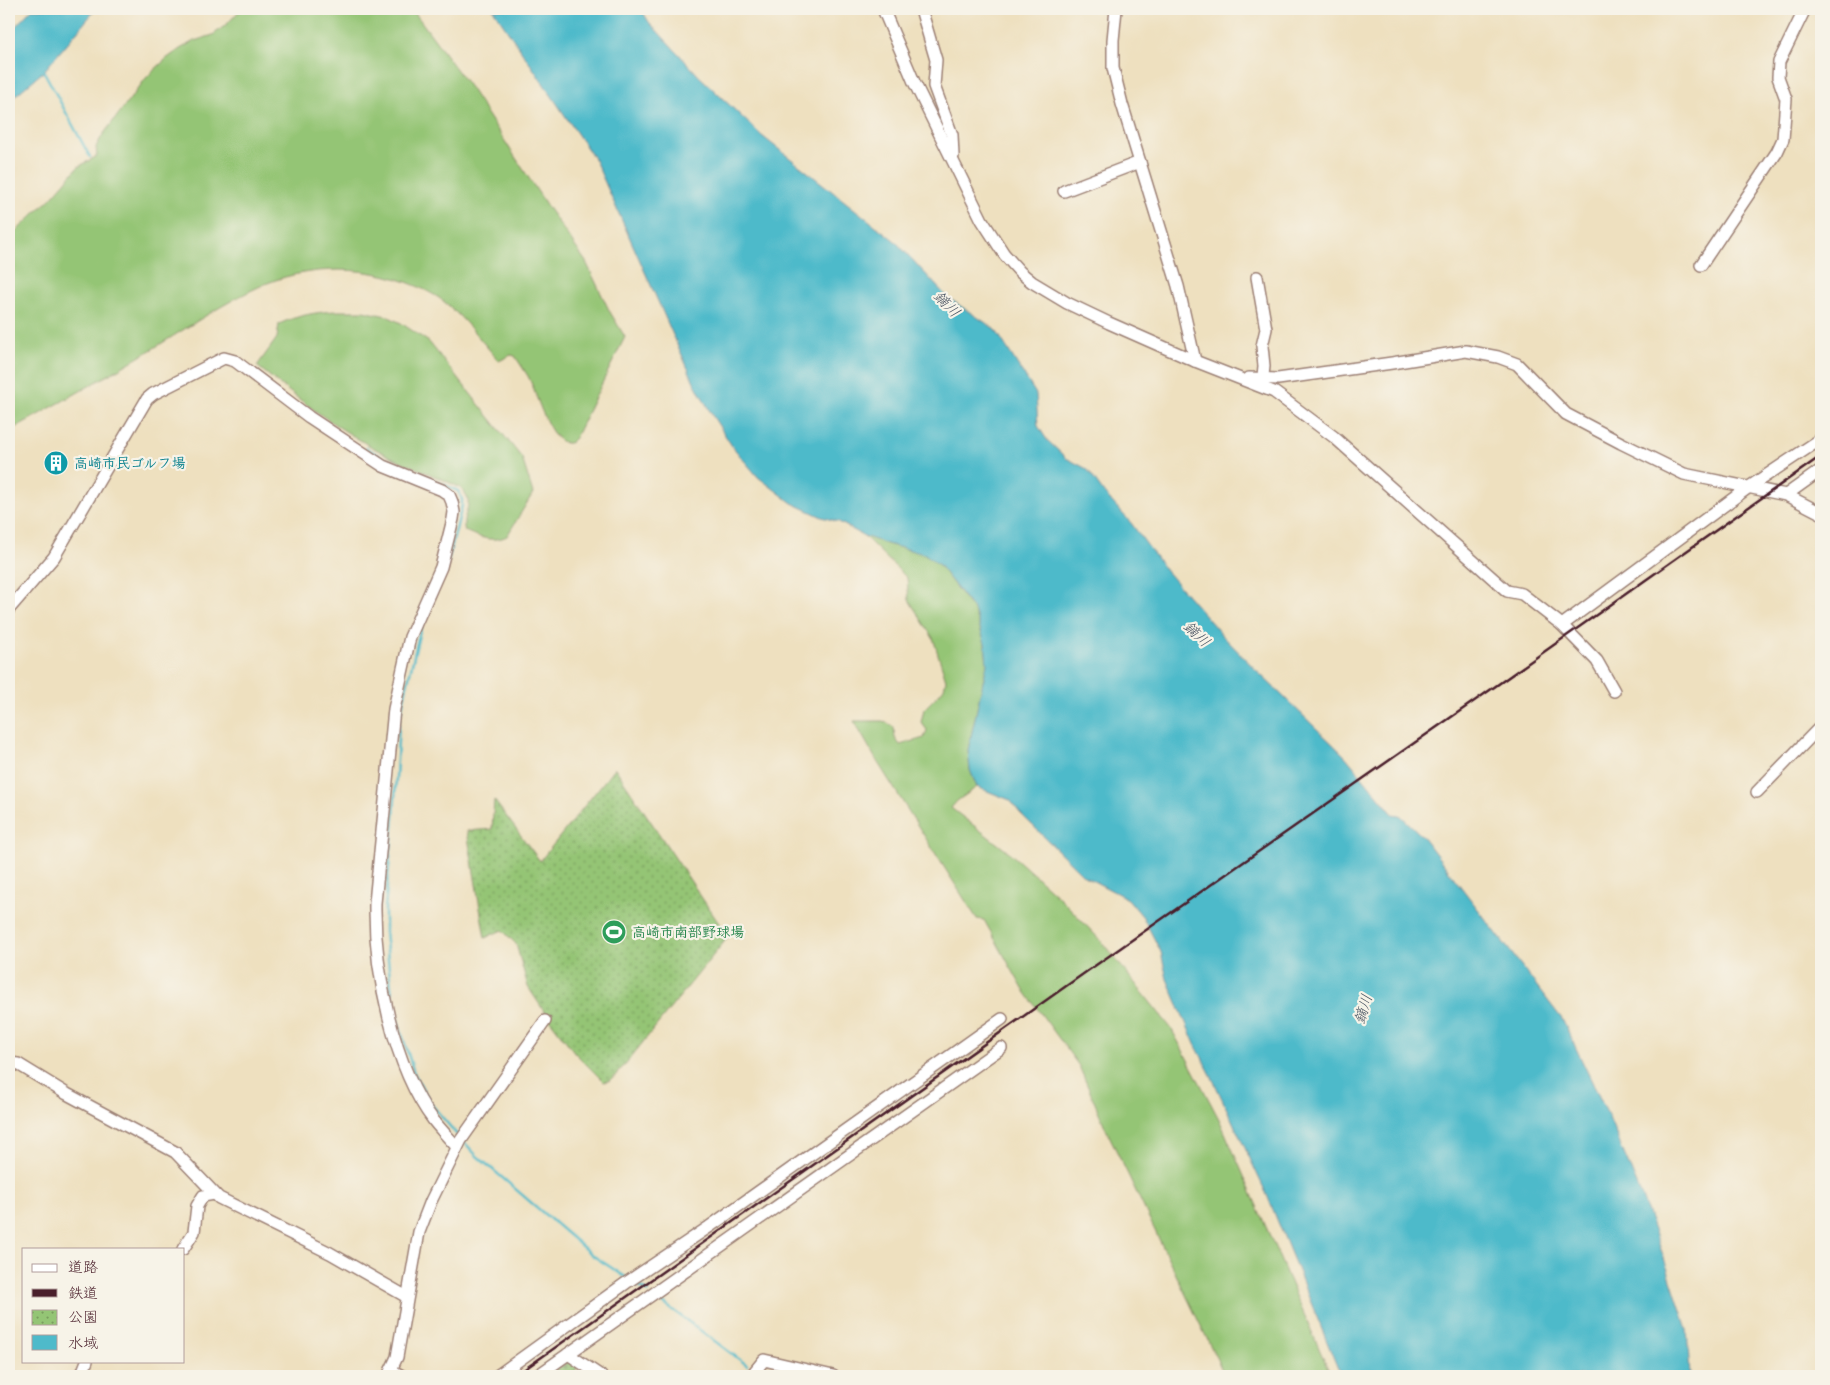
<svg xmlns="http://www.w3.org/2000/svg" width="1830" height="1385" viewBox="0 0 1830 1385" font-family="'Shantell Sans','Klee One',sans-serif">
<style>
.grass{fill:#94c575;stroke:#6f7250}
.cemetery{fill:url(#cemetery-stones);stroke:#6f7250}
.park{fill:url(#park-dots);stroke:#6f7250}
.water{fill:#4ebaca;stroke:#4c6c7a}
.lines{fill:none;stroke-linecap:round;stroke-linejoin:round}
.stream{stroke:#4ebaca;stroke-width:2.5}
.minor-casing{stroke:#9c8075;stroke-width:14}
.minor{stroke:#fff;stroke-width:11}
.rail{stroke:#4a1f2b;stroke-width:2.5}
.labels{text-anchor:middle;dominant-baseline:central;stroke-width:4.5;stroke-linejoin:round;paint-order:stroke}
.culture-label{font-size:14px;font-weight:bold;fill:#0d838f;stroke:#f7f3e8;text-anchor:start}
.leisure-label{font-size:14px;font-weight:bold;fill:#27864d;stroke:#f7f3e8;text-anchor:start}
.water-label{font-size:15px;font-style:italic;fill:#4b5563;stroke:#f7f3e8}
</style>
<defs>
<pattern id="cemetery-stones" width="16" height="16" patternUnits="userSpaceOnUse" patternTransform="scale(1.25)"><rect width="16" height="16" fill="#94c575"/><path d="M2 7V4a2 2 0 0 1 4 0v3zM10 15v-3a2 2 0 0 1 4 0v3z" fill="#7b9f60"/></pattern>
<pattern id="park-dots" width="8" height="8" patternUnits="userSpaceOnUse" patternTransform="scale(1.25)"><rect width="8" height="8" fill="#94c575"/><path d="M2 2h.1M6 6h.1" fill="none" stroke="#7b9f60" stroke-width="1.8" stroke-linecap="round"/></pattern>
</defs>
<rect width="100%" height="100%" fill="#f7f3e8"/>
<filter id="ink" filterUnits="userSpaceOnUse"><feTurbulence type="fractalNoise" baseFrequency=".02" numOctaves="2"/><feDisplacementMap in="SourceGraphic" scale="10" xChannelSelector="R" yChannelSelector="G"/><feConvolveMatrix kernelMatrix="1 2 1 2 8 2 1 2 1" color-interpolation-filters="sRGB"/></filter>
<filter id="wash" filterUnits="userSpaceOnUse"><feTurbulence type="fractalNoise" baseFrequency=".0096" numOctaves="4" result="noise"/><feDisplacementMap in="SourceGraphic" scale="20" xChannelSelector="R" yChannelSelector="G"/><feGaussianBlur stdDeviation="1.12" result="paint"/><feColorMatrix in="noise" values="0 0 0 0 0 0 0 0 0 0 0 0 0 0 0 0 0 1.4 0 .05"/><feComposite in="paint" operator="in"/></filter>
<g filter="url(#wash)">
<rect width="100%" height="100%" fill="#eee0bf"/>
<!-- grass -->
<g class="grass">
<path d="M241,9H412L471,89L547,206L586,262L610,312L625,337L575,438L570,443C549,447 536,390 528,376C524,369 519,363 515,356L511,355L499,361C483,343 456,308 436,296C386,266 318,262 265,284C222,303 183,331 144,354C99,381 54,406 9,431V238L51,198L78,167L97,156L96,147L102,136L146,78L166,59L180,49L194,41L213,35L227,24Z"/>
<path d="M337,311H363L387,316L401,323L429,342L522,458L533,493L507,536C493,543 478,537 465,531C459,514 479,503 459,487C436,476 412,467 389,456C341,432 299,400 257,366L277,338L279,324C298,315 317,312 337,311Z"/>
<polygon points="864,536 887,544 925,554 939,565 974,611 985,643 987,664 968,750 970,770 977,787 957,801 951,808 1011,854 1061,899 1101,941 1171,1028 1219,1119 1331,1376 1225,1376 1106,1129 1079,1066 1023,989 984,920 977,919 878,763 854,721 883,721 894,727 895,738 900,745 924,738 927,730 921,722 924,709 939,694 944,688 946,680 933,638 909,600 907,578"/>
</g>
<!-- cemetery -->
<polygon class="cemetery" points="569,1361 578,1364 575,1372 570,1376 546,1376"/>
<!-- park -->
<polygon class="park" points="615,768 728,937 623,1067 611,1080 604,1082 575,1053 550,1020 528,987 516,944 502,930 485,938 467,831 492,829 494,800 540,861"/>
<!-- water -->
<g class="water">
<polygon points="32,9 96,9 44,71 9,101 9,33"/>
<polygon points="493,9 641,9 649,22 699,76 762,136 895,241 947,297 995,329 1036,394 1038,426 1047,440 1066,458 1087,469 1104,493 1131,523 1166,571 1222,635 1260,674 1345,756 1393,814 1400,815 1422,836 1562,1019 1607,1113 1641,1194 1664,1258 1687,1329 1690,1376 1341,1376 1267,1195 1209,1071 1195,1044 1167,979 1161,952 1143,917 1128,899 1084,876 1020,813 1010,800 977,787 970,770 968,750 987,664 985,643 974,610 939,565 925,554 887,544 864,536 839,522 822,517 792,503 758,477 732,446 712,415 694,382 595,160"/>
</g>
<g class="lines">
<!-- stream -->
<g class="stream">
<polyline points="42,68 90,157"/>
<polyline points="366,448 387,460 458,491 462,499 462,506 448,561"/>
<polyline points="421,626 399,720 394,818 385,907 385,932 393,1005 414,1073 431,1104 459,1137"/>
<polyline points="465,1143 477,1156 592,1255 627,1278"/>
<polyline points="634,1283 648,1292"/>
<polyline points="655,1297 747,1365"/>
</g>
</g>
</g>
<g filter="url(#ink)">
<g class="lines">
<defs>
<g id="minor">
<polyline points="883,9 914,82 982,220 1004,254 1020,272 1032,282 1067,303 1109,323 1195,361 1274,392 1334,437 1507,591 1522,594 1562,625 1597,661 1614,691"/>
<polyline points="921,9 936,60 934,86 952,135 953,156"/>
<polyline points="1116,9 1113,40 1113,68 1122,104 1178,286 1195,361"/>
<polyline points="1064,191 1140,162"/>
<polyline points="1701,265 1777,152 1783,139 1786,99 1778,77 1779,62 1805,9"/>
<polyline points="1257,277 1266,329 1262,346 1264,366 1262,386"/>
<polyline points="1249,378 1278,379 1392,363 1466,351 1498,357 1517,364 1566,414 1621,443 1684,474 1786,495 1821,513"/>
<polyline points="1786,495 1821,470"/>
<path d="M9,609L54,557L147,399L153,394L224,358L235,361L309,417L383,466L442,490L449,495L452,502L454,512L453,519L441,567L410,637L394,709L375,903C374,970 393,1067 434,1121C441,1130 449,1138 457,1147"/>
<polyline points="1562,625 1749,487 1821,439"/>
<polyline points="1757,792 1821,726"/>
<polyline points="9,1063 18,1064 67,1094 175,1152 219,1198 330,1253 407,1297"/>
<polyline points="183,1249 194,1232 197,1206 203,1196 214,1194"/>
<polyline points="568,1354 601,1376"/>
<polyline points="391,1370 402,1376"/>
<polyline points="81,1376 87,1361"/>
<polyline points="388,1376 397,1357 419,1232 431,1201 461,1140 545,1021"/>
<polyline points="497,1376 626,1283 709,1227 1002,1019"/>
<polyline points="537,1376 1001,1048"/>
<polyline points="751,1376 764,1360 833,1376"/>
</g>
</defs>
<!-- minor casing -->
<use href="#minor" class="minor-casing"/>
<!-- minor -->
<use href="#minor" class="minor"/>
<!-- rail -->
<polyline class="rail" points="515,1376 1086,972 1483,695 1821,456"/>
</g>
</g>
<!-- icons -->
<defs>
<symbol id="building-disc" viewBox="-11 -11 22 22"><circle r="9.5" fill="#0f9aa8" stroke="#f7f3e8"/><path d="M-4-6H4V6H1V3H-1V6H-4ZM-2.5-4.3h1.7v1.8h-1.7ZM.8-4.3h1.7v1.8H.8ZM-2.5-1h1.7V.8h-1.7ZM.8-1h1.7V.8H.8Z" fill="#fff"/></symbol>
<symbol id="stadium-disc" viewBox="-11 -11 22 22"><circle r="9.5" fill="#2e9e5b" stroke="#f7f3e8"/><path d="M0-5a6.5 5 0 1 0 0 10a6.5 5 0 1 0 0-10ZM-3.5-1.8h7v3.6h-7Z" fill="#fff"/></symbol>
</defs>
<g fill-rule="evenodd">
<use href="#building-disc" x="42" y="449" width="28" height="28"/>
<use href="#stadium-disc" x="600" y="918" width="28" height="28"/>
</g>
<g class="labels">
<!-- culture labels -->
<g class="culture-label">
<text x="74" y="463">高崎市民ゴルフ場</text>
</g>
<!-- leisure labels -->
<g class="leisure-label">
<text x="632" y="932">高崎市南部野球場</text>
</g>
<!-- water labels -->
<g class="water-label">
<text transform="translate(947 304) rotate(46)">鏑川</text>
<text transform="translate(1197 634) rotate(44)">鏑川</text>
<text transform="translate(1363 1009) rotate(-73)">鏑川</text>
</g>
</g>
<!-- margin -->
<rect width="1830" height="1385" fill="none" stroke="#f7f3e8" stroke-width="30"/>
<!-- legend -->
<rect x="22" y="1248" width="162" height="115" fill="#f7f3e8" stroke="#b29e9c"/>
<rect x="32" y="1264" width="25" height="8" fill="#ffffff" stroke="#b29e9c"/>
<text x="68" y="1272" font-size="15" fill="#4a1f2b">道路</text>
<rect x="32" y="1289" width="25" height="8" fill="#4a1f2b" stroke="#b29e9c"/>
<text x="68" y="1298" font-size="15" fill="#4a1f2b">鉄道</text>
<rect x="32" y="1310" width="25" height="15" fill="url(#park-dots)" stroke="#b29e9c"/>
<text x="68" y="1322" font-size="15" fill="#4a1f2b">公園</text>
<rect x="32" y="1335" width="25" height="15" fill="#4ebaca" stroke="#b29e9c"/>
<text x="68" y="1348" font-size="15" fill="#4a1f2b">水域</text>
</svg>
